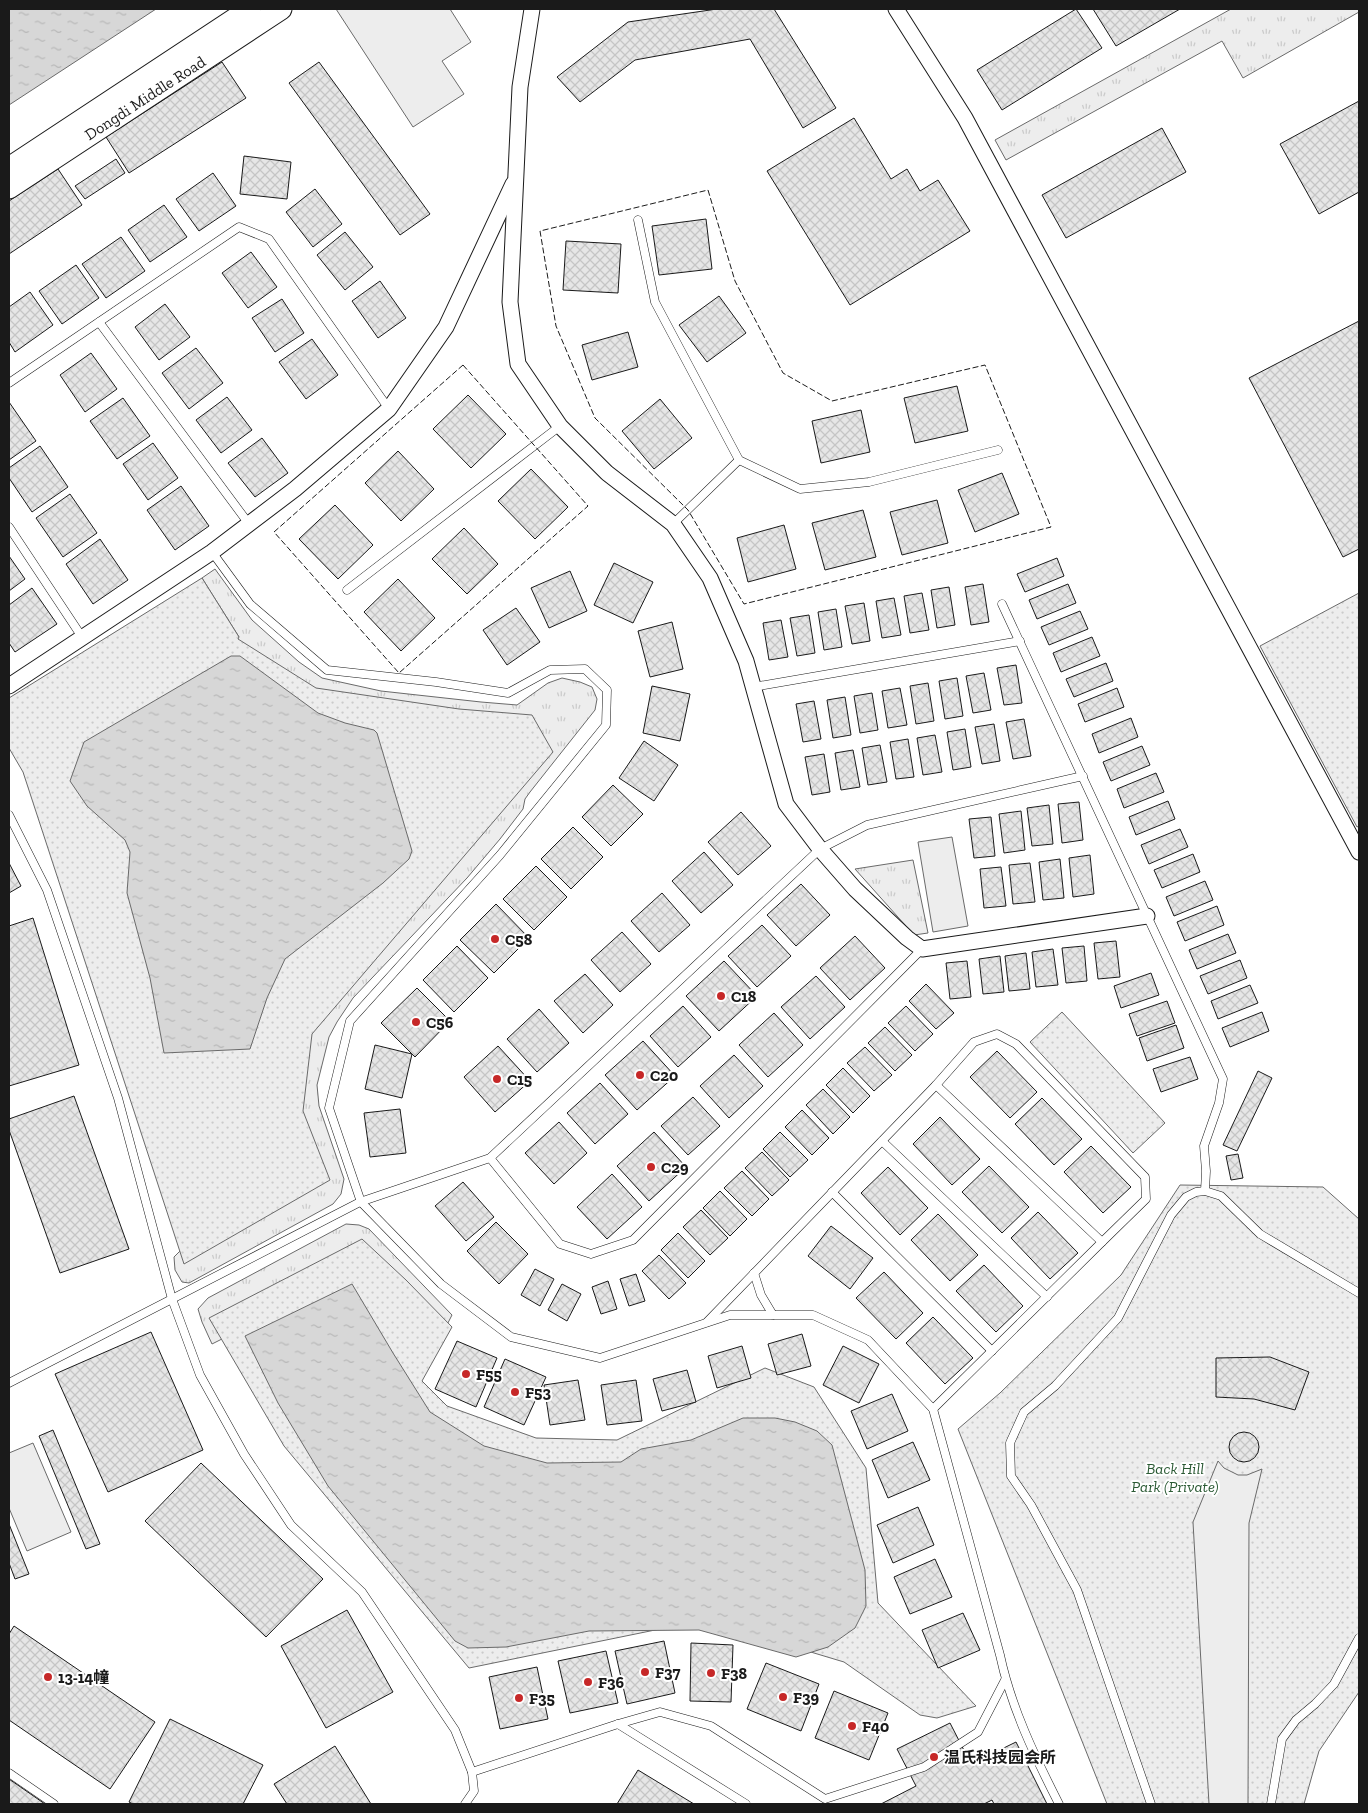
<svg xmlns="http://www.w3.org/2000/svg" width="1368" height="1813" viewBox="0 0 1368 1813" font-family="'Zilla Slab','Noto Sans SC',serif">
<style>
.grass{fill:url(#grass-tufts);stroke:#6a6a6a}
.park{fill:url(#park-dots);stroke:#6a6a6a}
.built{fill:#ededed;stroke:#6a6a6a}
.water{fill:url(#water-ripples);stroke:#6a6a6a}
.building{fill:url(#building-cross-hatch);stroke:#1a1a1a}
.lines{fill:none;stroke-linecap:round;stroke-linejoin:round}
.lane-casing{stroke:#1a1a1a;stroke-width:9}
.street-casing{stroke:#1a1a1a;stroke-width:17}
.secondary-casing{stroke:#1a1a1a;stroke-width:23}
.lane{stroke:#fff;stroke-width:8}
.street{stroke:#fff;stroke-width:15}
.secondary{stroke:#fff;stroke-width:21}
.fence{stroke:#1a1a1a;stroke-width:1;stroke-dasharray:6 2.5;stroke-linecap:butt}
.poi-dot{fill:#c62828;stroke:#fff;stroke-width:2}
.labels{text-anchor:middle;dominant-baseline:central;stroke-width:4;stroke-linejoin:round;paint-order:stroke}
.street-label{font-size:16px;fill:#1a1a1a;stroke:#fff}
.poi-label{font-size:16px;font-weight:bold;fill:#1a1a1a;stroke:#fff;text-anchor:start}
.park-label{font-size:16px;font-style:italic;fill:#2b5a34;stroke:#fff}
</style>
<defs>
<pattern id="grass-tufts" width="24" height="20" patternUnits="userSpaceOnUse" patternTransform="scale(1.25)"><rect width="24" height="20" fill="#ededed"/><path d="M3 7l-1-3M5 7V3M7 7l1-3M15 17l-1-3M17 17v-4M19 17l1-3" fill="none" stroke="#cbcbcb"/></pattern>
<pattern id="park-dots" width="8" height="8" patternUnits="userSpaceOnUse" patternTransform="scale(1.25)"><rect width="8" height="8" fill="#ededed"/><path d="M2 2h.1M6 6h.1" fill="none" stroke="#cbcbcb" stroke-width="1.8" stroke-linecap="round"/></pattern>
<pattern id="water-ripples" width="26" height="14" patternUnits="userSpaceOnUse" patternTransform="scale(1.25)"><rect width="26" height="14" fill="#d7d7d7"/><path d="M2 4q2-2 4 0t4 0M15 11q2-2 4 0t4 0" fill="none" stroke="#b8b8b8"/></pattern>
<pattern id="building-cross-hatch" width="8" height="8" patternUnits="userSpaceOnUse" patternTransform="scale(1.25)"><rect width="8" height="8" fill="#e6e6e6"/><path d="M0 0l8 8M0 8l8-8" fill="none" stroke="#c5c5c5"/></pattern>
</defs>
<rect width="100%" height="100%" fill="#fff"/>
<!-- grass -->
<g class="grass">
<polygon points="1231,9 1359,9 1359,12 1243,78 1222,41 1006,160 995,140"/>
<polygon points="215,569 252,620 299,662 322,678 381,691 481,702 517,705 548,683 562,678 580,682 592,687 597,699 595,710 530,792 525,799 523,809 500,839 467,878 353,998 337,1022 329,1037 317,1085 319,1106 344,1179 341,1194 333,1204 189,1283 182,1282 175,1270 174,1257 183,1248 380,726 229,644 239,637 202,578"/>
<polygon points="913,860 928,933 914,935 855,869"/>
<polygon points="346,1224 359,1225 369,1229 452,1315 434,1350 351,1274 212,1344 202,1322 198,1309 208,1298"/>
</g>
<!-- park -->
<g class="park">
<polygon points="202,578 239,637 238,639 316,688 459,709 532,715 553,752 312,1034 303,1111 330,1180 184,1264 23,772 9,748 9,698"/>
<polygon points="1359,593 1359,826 1357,827 1260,646"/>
<polygon points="1062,1012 1165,1123 1133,1153 1030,1042"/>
<polygon points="1180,1185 1323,1187 1359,1219 1359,1692 1319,1751 1304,1804 1107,1804 958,1429 1000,1393 1121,1275"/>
<polygon points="362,1239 406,1280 452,1327 422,1381 447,1406 536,1438 617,1440 765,1368 814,1387 866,1468 878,1603 976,1706 937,1718 920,1715 844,1662 704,1620 469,1668 284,1446 209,1318"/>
</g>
<!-- built -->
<g class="built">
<polygon points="336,9 450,9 471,42 442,61 464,94 413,127"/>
<polygon points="952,837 968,926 933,932 918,842"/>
<polygon points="33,1443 71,1532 27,1551 9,1508 9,1453"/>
<polygon points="1218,1461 1224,1468 1238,1475 1247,1475 1262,1469 1249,1523 1248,1804 1209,1804 1193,1522"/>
</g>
<!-- water -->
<g class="water">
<polygon points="9,9 156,9 9,105"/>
<polygon points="231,656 240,656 318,713 345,723 374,730 377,733 412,851 409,859 383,883 285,959 267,998 250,1049 164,1053 150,978 127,893 130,852 125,840 87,806 70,781 84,742"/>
<polygon points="352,1284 393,1353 430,1412 484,1446 547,1463 621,1462 641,1449 691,1440 743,1418 775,1418 795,1422 817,1431 832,1445 865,1570 866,1606 855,1628 828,1647 796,1657 699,1630 589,1631 506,1647 468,1648 455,1641 328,1486 278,1403 245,1336"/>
</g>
<!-- building -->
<g class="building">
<polygon points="717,9 774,9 836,108 803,128 750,39 635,60 580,102 557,77 628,22"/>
<polygon points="1076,9 1102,48 1002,110 977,70"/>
<polygon points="1093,9 1180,9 1116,46"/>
<polygon points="222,62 246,98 129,173 106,137"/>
<polygon points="319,62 430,214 400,235 289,83"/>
<polygon points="1359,101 1359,192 1319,214 1280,144"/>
<polygon points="854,118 891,179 907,169 920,191 938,180 970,231 850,305 767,171"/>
<polygon points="1162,128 1186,172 1066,238 1042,195"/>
<polygon points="244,156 291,162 287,199 240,194"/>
<polygon points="116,159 125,173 85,199 75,186"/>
<polygon points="58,169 82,205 9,254 9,201"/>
<polygon points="213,173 236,206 199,231 176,199"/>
<polygon points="315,189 342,224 313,247 286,212"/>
<polygon points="164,205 187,237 150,262 128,230"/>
<polygon points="706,219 712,269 659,275 652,226"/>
<polygon points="345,232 373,267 345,290 317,255"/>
<polygon points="121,237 145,271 106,298 82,264"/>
<polygon points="566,241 621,244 618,293 563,290"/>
<polygon points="251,252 277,287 248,308 222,273"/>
<polygon points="76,265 99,298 62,324 39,291"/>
<polygon points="380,281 406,318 378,338 352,301"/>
<polygon points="30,292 53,325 15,352 9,342 9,307"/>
<polygon points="719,296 746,333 707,362 679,325"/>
<polygon points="282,299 304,333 275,352 252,318"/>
<polygon points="165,304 190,337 159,360 135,327"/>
<polygon points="1359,321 1359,549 1343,557 1249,378"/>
<polygon points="628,332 638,367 592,380 582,345"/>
<polygon points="312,339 338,375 306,399 279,362"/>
<polygon points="196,348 223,383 189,409 162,373"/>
<polygon points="91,353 117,389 85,412 60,375"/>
<polygon points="957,386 968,431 915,443 904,398"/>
<polygon points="468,395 506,434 471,468 433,429"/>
<polygon points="227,397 252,430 221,453 196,420"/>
<polygon points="123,398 150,436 117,459 90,421"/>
<polygon points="660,399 692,438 654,469 622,431"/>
<polygon points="9,402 36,441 9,460"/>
<polygon points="861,410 870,452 821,463 812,421"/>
<polygon points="262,438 288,473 255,497 228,463"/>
<polygon points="153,443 178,478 148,500 123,464"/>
<polygon points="40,446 68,487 32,512 9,478 9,468"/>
<polygon points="398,451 434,489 401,521 365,483"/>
<polygon points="531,469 568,507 535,539 498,501"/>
<polygon points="1002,473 1019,514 975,532 958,490"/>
<polygon points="181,486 209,526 175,550 147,510"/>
<polygon points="70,494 97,533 63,557 36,518"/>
<polygon points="937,500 948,543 902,555 890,512"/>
<polygon points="335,505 373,545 338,579 299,539"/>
<polygon points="863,510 876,557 825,570 812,523"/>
<polygon points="784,525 796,569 748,582 737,538"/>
<polygon points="464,528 498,564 467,594 432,559"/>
<polygon points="100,539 128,580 93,604 66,564"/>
<polygon points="9,556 25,579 9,591"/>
<polygon points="1057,558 1064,576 1025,592 1017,574"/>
<polygon points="614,563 653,582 633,623 594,605"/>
<polygon points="570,571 587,611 549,628 531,588"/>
<polygon points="398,579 435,618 401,651 364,612"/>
<polygon points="983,584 989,622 971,625 965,587"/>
<polygon points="1068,584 1076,603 1037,619 1029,600"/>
<polygon points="949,587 955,625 937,628 931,590"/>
<polygon points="32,588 57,624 15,652 9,643 9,605"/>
<polygon points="922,593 929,630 910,633 904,596"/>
<polygon points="894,598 901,635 882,638 876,601"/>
<polygon points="864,603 870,641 852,644 845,606"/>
<polygon points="516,608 540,642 507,665 483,630"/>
<polygon points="836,609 842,647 824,650 818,612"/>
<polygon points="1080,611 1088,629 1049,645 1041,627"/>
<polygon points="809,615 815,653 797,656 790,618"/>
<polygon points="781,620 788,657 769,660 763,623"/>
<polygon points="672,622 683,669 650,677 638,631"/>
<polygon points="1092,637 1100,656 1061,672 1053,653"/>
<polygon points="1106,663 1113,681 1074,697 1066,679"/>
<polygon points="1016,665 1022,703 1004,705 997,668"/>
<polygon points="984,673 991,710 973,713 966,676"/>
<polygon points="957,678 963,716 945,719 939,681"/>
<polygon points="928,683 934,721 916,724 910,686"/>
<polygon points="652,686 690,694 680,741 643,733"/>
<polygon points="900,688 907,725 888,728 882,691"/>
<polygon points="1117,688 1124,707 1085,722 1078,704"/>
<polygon points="872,693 878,730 860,733 854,696"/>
<polygon points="845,697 851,735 833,738 827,700"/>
<polygon points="814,701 821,739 803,742 796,704"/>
<polygon points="1131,718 1138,737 1099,753 1092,734"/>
<polygon points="1024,719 1031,756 1013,759 1006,722"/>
<polygon points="994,724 1000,761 982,764 975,727"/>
<polygon points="965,729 971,767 953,770 947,732"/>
<polygon points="935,735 942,772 923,775 917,738"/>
<polygon points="908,739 914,777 896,779 890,742"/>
<polygon points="644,741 678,765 654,801 619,778"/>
<polygon points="880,745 887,782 868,785 862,748"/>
<polygon points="1142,746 1150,765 1111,781 1103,762"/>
<polygon points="853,750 860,787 841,790 835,753"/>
<polygon points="824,754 830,792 812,795 805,757"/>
<polygon points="1156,773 1164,792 1124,808 1117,789"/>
<polygon points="613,785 643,814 611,846 582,817"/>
<polygon points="1168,801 1175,819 1136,835 1129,817"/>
<polygon points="1079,802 1083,840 1062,843 1058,804"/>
<polygon points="1049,805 1053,844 1032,846 1027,808"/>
<polygon points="1021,811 1025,850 1004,853 999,814"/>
<polygon points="741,812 771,846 738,875 708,842"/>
<polygon points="991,817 995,856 974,858 969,819"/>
<polygon points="573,827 603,857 571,889 541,859"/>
<polygon points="1180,829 1188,847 1149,864 1141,845"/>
<polygon points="704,852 733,885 701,913 672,881"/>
<polygon points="1193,854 1200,872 1162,888 1154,870"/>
<polygon points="1090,855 1094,894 1073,897 1069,858"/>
<polygon points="1060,859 1064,898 1043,900 1039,862"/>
<polygon points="9,863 21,886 9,893"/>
<polygon points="1030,863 1035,902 1013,904 1009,865"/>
<polygon points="536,866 567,897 534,930 503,899"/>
<polygon points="1001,867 1006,906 984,908 980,869"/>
<polygon points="1205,881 1213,900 1174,916 1166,897"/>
<polygon points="801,884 830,915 796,946 767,915"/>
<polygon points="662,893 690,925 659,952 631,921"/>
<polygon points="496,904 529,938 494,973 460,940"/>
<polygon points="1217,906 1224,925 1185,941 1177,922"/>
<polygon points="33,918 79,1065 9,1086 9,926"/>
<polygon points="762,925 791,956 757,987 728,956"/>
<polygon points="622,932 651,964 620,992 591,960"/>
<polygon points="1228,934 1236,953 1197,969 1189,950"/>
<polygon points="855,936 885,968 850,1000 820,968"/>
<polygon points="1116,941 1120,977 1098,979 1094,943"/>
<polygon points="457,946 488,978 454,1012 423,980"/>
<polygon points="1084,946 1087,981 1066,983 1062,948"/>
<polygon points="1053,949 1058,985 1036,987 1032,952"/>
<polygon points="1026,953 1030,989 1009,991 1005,956"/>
<polygon points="1000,956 1004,992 983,994 979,959"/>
<polygon points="1240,960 1247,978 1208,994 1200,976"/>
<polygon points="724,961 757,996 719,1031 686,996"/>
<polygon points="967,961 971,997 950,999 946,963"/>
<polygon points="1151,973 1159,995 1121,1008 1114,986"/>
<polygon points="585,974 613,1005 583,1033 554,1001"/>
<polygon points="816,976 845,1007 810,1039 781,1007"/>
<polygon points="926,984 954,1013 936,1029 909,1001"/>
<polygon points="1250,985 1258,1003 1218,1019 1211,1001"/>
<polygon points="417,988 450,1021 415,1057 381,1023"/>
<polygon points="1167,1001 1175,1023 1137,1036 1129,1014"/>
<polygon points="683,1006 711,1037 678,1067 650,1036"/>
<polygon points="906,1006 933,1034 915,1051 888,1023"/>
<polygon points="539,1009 569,1043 537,1072 507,1039"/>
<polygon points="1262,1012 1269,1031 1230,1047 1222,1028"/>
<polygon points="774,1013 803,1045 768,1077 739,1045"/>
<polygon points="1176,1025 1184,1048 1147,1061 1139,1038"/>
<polygon points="885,1027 912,1055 895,1071 868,1043"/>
<polygon points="643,1041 675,1076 637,1110 605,1075"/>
<polygon points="375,1045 412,1054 402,1098 365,1089"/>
<polygon points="498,1046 530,1081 495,1112 464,1077"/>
<polygon points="865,1047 892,1075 874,1091 847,1063"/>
<polygon points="997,1051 1037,1092 1010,1118 970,1077"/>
<polygon points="734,1055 763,1086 729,1118 700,1086"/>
<polygon points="1190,1057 1198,1079 1161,1092 1153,1069"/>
<polygon points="843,1068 870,1096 853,1113 826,1085"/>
<polygon points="1258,1071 1272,1078 1237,1151 1223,1145"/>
<polygon points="600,1083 628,1114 595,1144 567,1113"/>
<polygon points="823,1089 850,1117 833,1134 806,1105"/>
<polygon points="74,1096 129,1249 60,1273 9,1130 9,1119"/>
<polygon points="693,1097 720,1126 688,1155 661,1126"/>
<polygon points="1042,1098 1082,1139 1054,1165 1015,1124"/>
<polygon points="400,1109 406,1153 370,1157 364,1113"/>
<polygon points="802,1110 829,1138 812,1155 785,1127"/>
<polygon points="940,1117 980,1159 952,1185 913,1144"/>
<polygon points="559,1122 587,1153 554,1184 525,1153"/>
<polygon points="654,1132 686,1167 649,1201 617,1166"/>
<polygon points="780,1132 808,1160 790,1177 763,1149"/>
<polygon points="1091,1146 1131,1187 1103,1213 1064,1172"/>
<polygon points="762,1152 789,1180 772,1196 745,1168"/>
<polygon points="1238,1154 1243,1178 1231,1180 1226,1156"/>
<polygon points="989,1166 1029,1207 1002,1233 962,1192"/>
<polygon points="888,1167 928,1208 900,1235 861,1193"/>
<polygon points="742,1171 769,1199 752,1216 724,1188"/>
<polygon points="612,1174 642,1207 607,1239 577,1207"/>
<polygon points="463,1182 494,1217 466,1241 435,1206"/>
<polygon points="720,1191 747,1219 730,1236 703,1208"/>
<polygon points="701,1210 728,1238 710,1255 683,1227"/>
<polygon points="1038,1212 1078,1253 1050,1279 1011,1238"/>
<polygon points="938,1214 978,1255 950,1281 911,1240"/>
<polygon points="496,1222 528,1254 499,1284 467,1251"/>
<polygon points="831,1226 873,1258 850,1289 808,1256"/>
<polygon points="678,1233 705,1261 688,1278 661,1250"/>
<polygon points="659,1255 686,1283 669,1299 642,1271"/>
<polygon points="984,1265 1023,1306 996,1332 956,1291"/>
<polygon points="535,1269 554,1279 540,1306 521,1295"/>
<polygon points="884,1272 923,1313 896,1339 856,1298"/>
<polygon points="636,1274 645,1301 629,1306 620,1279"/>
<polygon points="608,1281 617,1309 601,1314 592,1287"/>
<polygon points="562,1284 581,1294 567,1321 548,1310"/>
<polygon points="933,1317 973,1358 945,1384 906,1343"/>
<polygon points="151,1332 203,1450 108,1492 55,1374"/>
<polygon points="802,1334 811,1366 777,1375 768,1344"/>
<polygon points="457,1341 497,1358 476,1407 435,1389"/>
<polygon points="742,1346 751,1378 717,1388 708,1356"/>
<polygon points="843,1346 879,1364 859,1403 823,1385"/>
<polygon points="1270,1357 1309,1372 1295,1410 1254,1399 1216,1397 1216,1358"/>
<polygon points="505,1359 546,1377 524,1425 484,1407"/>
<polygon points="687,1370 696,1402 662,1411 653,1379"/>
<polygon points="578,1380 585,1420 550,1425 544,1385"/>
<polygon points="636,1380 642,1421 607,1425 601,1385"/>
<polygon points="892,1394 908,1431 867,1449 851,1411"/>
<polygon points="53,1430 100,1544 86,1549 39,1436"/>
<circle cx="1244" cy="1447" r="15"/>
<polygon points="913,1442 930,1480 888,1498 872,1460"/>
<polygon points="201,1463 323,1579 266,1637 145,1521"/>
<polygon points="918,1507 934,1545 893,1563 877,1525"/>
<polygon points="9,1524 29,1574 15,1579 9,1563"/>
<polygon points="935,1559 952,1597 910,1614 894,1577"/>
<polygon points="347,1610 393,1692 326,1728 281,1646"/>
<polygon points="963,1613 980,1650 938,1668 922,1630"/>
<polygon points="14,1626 155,1722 110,1789 9,1720 9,1634"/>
<polygon points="664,1641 675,1693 627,1704 615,1651"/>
<polygon points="691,1643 733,1645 731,1702 690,1701"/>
<polygon points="606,1651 618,1703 570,1713 558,1661"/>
<polygon points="766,1663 819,1684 801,1731 747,1709"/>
<polygon points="537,1667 548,1719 500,1729 489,1677"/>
<polygon points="834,1691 888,1713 869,1760 815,1738"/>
<polygon points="170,1719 263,1765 243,1804 133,1804 129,1802"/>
<polygon points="950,1723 971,1764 1016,1742 1047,1804 994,1804 992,1800 984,1804 881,1804 916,1786 897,1749"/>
<polygon points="335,1746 371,1804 287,1804 274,1784"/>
<polygon points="638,1770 694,1804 617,1804"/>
<polygon points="9,1779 45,1804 9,1804"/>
</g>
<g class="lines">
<defs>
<g id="lane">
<polyline points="638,220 655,302 739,460 800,489 869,482 998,450"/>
<polyline points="99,322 249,524"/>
<polyline points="9,383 239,227 269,239 389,409"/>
<polyline points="673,524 739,460"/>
<polyline points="9,527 82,637"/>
<path d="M212,552L250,604L327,670L436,682L508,693L550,670L585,669L607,690L606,725L500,855L350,1021L329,1108L361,1202L441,1284L511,1337L600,1358L730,1315H813L868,1340L933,1409L1000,1655C1011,1707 1035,1757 1059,1804"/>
<polyline points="347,590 560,426"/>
<polyline points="1002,604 1223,1079 1219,1103 1204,1146 1206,1171 1205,1191"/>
<polyline points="753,687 1020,641"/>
<polyline points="9,815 47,890 118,1098 172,1299 200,1375 244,1454 291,1525 362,1592 455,1730 472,1772 474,1791 465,1804"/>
<polyline points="936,1085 974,1042 997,1034 1016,1044 1145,1177 1146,1199 1102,1242"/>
<polyline points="882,1141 1047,1297"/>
<polyline points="490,1158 560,1244 591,1254 633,1240 922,949"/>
<polyline points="832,1192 992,1351"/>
<polyline points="754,1273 761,1295 773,1315"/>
<polyline points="707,1322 936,1085 1102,1242 933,1409"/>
<polyline points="9,1383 360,1202 490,1158 820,849 867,825 1083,776"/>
<polyline points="618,1724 746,1804"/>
<polyline points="472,1772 618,1724 660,1712 711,1726 825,1799 924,1767 978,1732 1005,1680"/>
<polyline points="9,1773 54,1804"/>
<polyline points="1151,1804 1077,1590 1031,1505 1011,1476 1010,1443 1024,1412 1055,1386 1118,1318 1171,1215 1186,1197 1196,1192 1205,1191 1221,1196 1260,1234 1359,1293"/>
<polyline points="1271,1804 1282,1739 1296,1720 1315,1704 1334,1684 1359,1638"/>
</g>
<g id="street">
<polyline points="532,9 520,87 510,302 518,364 560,426 607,473 673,524 710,578 746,661 786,804 820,849 855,889 907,938 922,949 1147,916"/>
<polyline points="896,9 965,118 1359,852"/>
<polyline points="9,686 212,552 295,489 389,409 446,327 513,184"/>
</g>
<g id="secondary">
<polyline points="9,168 250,9"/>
<polyline points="9,188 281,9"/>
</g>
</defs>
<!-- lane casing -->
<use href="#lane" class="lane-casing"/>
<!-- street casing -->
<use href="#street" class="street-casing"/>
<!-- secondary casing -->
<use href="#secondary" class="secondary-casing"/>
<!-- lane -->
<use href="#lane" class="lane"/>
<!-- street -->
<use href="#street" class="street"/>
<!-- secondary -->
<use href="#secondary" class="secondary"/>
<!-- fence -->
<g class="fence">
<polygon points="708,190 735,281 783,373 832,401 985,365 1051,527 744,604 688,510 595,418 556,326 540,231"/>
<polygon points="463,365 588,506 399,673 274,532"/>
</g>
</g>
<!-- markers -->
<g class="poi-dot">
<circle cx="495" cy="939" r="5"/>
<circle cx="721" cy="996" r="5"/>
<circle cx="416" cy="1022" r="5"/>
<circle cx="640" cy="1075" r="5"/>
<circle cx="497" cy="1079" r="5"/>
<circle cx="651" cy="1167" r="5"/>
<circle cx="466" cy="1374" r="5"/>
<circle cx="515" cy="1392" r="5"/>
<circle cx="645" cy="1672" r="5"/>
<circle cx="711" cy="1673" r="5"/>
<circle cx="48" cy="1677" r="5"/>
<circle cx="588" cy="1682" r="5"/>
<circle cx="783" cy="1697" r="5"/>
<circle cx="519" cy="1698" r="5"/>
<circle cx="852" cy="1726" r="5"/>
<circle cx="934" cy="1757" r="5"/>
</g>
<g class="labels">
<!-- street labels -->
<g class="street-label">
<text transform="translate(145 98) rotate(-33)">Dongdi Middle Road</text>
</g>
<!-- poi labels -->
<g class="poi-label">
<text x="505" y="939">C58</text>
<text x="731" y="996">C18</text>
<text x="426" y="1022">C56</text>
<text x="650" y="1075">C20</text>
<text x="507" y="1079">C15</text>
<text x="661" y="1167">C29</text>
<text x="476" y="1374">F55</text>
<text x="525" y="1392">F53</text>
<text x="655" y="1672">F37</text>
<text x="721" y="1673">F38</text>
<text x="58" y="1677">13-14幢</text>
<text x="598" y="1682">F36</text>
<text x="793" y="1697">F39</text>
<text x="529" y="1698">F35</text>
<text x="862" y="1726">F40</text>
<text x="944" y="1757">温氏科技园会所</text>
</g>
<!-- park labels -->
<g class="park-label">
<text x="1175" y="1468">Back Hill<tspan x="1175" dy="18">Park (Private)</tspan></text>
</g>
</g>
<!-- border -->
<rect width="1368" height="1813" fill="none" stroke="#1a1a1a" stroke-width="20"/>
</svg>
